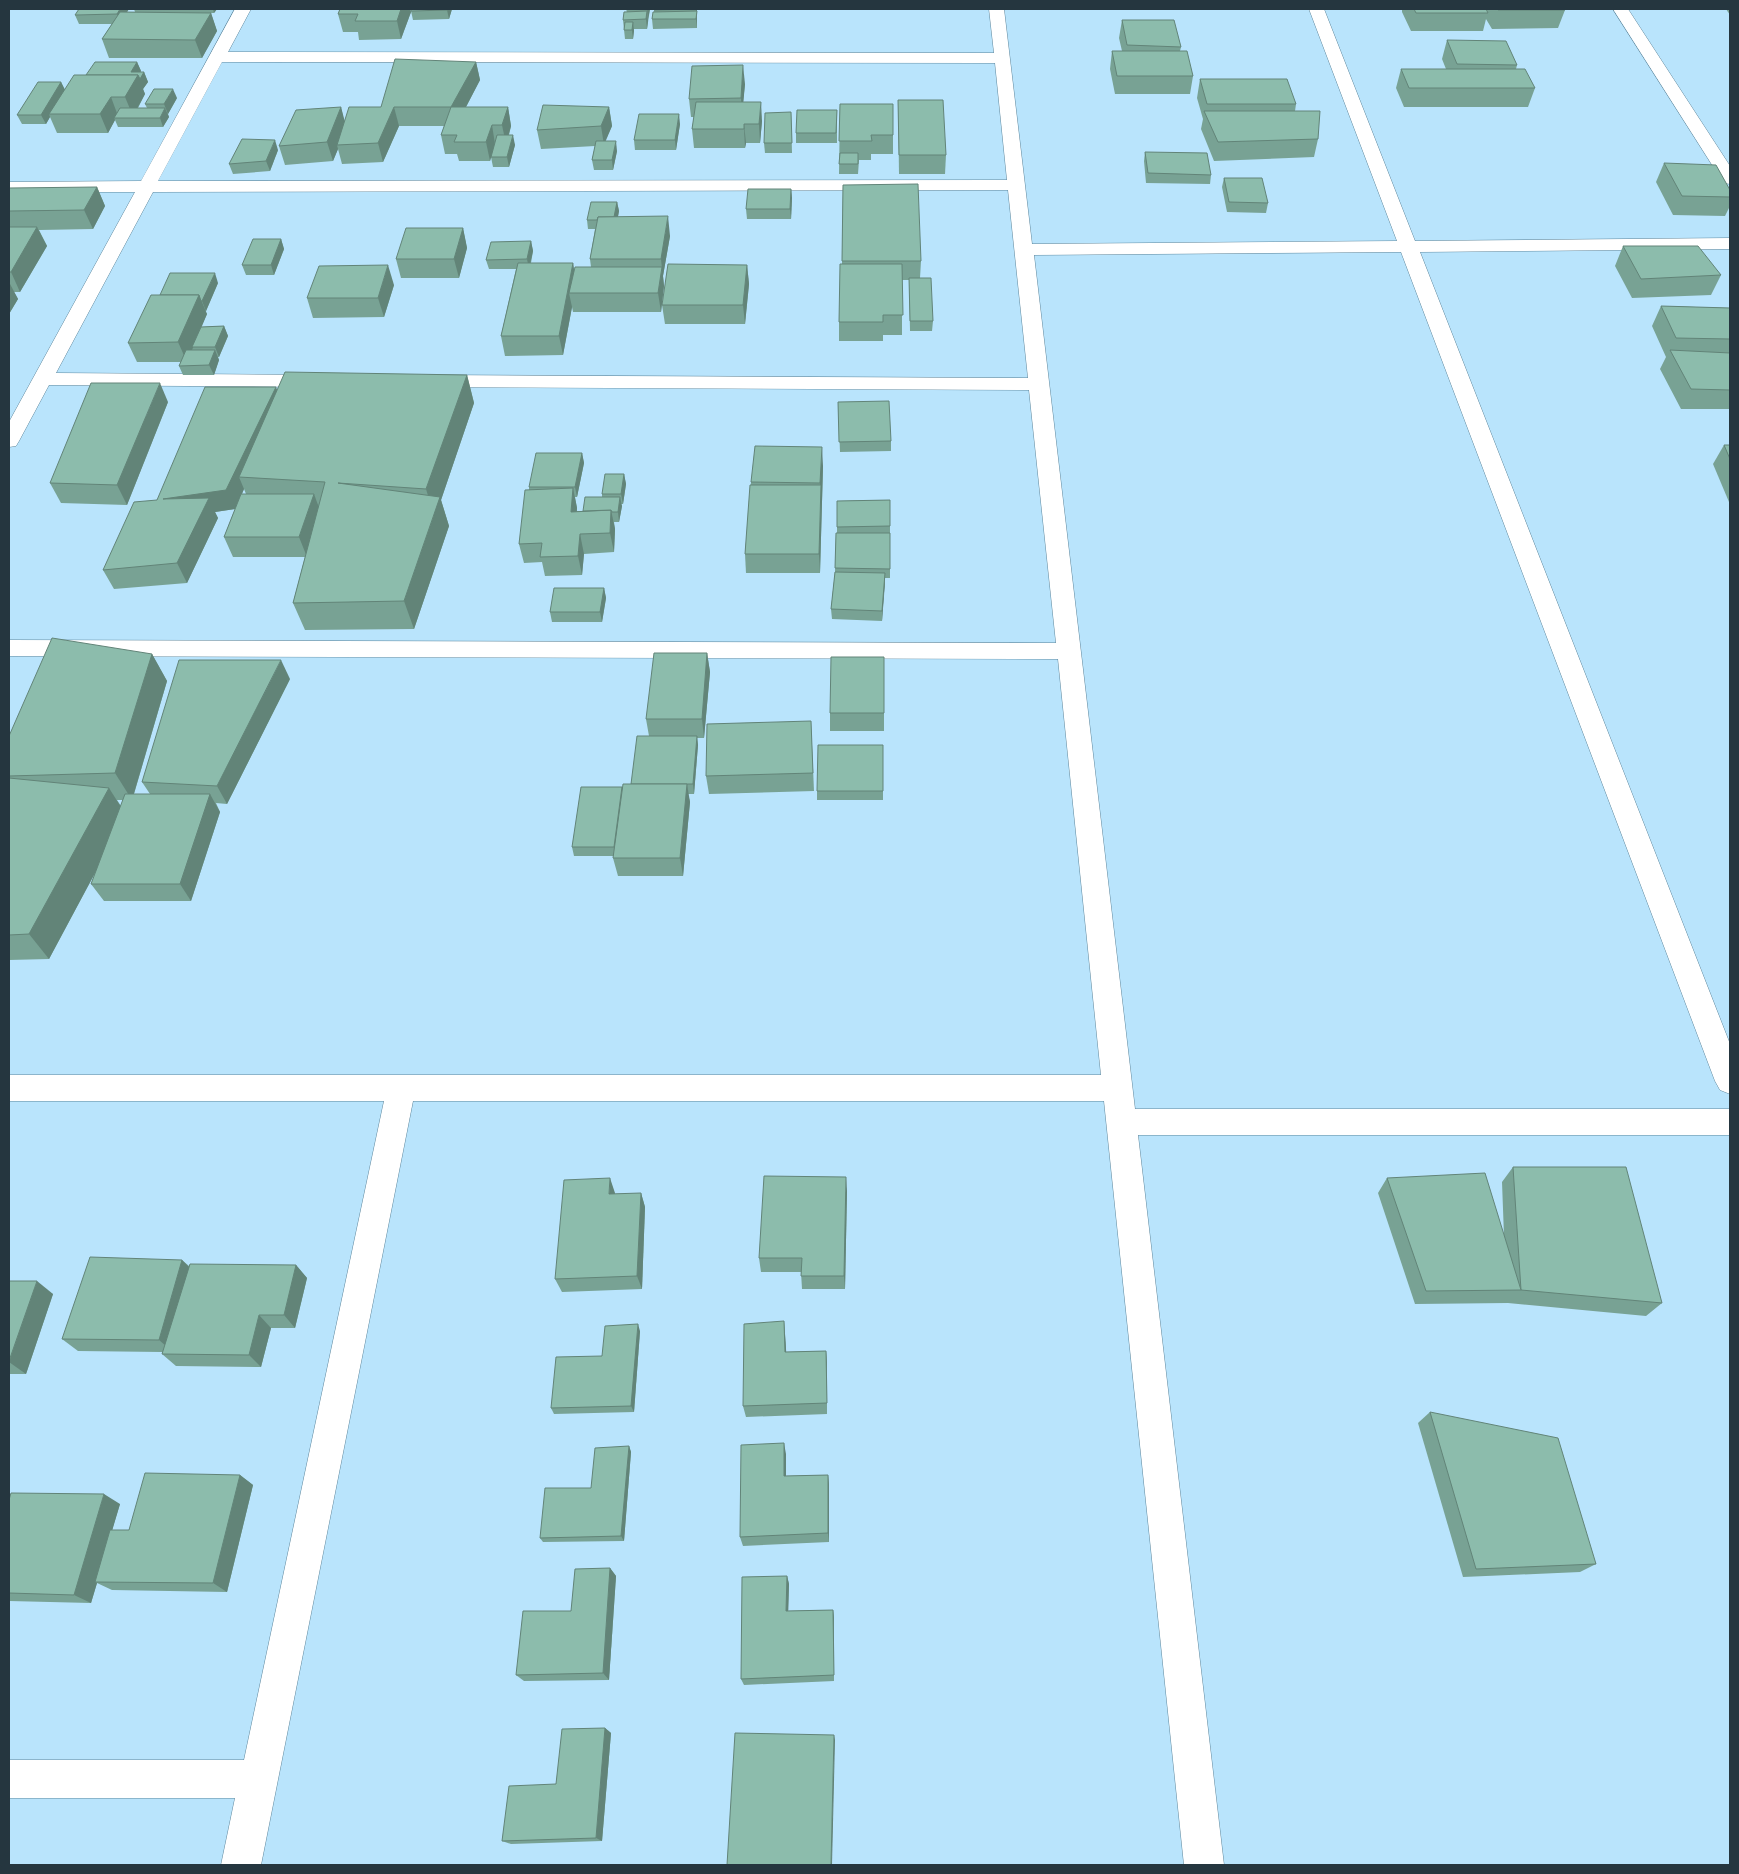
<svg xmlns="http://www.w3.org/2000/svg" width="1739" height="1874" viewBox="0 0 1739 1874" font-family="'Public Sans',sans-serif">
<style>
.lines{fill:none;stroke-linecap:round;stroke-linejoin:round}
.minor-casing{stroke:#5f879c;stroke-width:1}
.minor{fill:#fff;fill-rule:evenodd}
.wall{fill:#78a294;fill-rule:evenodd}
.shaded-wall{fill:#628478}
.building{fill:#8cbcac;stroke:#628478}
</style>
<rect width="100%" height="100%" fill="#b9e4fc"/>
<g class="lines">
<defs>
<g id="minor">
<path d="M235,9H251L228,52L994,53L989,9H1004L1032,244L1397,241L1309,9H1324L1415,241L1730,238V249L1420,252L1730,1044V1094L1720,1090L1715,1081L1401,252L1034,255L1135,1109H1730V1135H1138L1224,1865H1184L1104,1101H413L261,1865H221L235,1798H9V1760H244L384,1101H9V1075H1101L1058,659L9,656V640L1056,643L1029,390L431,387L424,385L421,381L424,377L431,375L1028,378L1008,190L153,192L56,373L318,375L325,377L328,381L325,385L318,387L49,385L19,441L16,446L9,447V422L135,192H9V182L141,181ZM222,62L995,63L1007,180L158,181Z"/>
<polygon points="1613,9 1628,9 1730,166 1730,184 1724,183 1721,179"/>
</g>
</defs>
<!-- minor casing -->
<use href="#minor" class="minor-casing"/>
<!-- minor -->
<use href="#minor" class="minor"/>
</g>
<!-- wall -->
<g class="wall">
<polygon points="134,9 217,9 214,13 211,13 217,31 202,58 109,58 102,39 112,24 79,24 75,15 135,12"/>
<polygon points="340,9 410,9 411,12 401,39 359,40 358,32 343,32 338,14"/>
<polygon points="452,9 449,19 413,20 411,11"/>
<polygon points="626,9 650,9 647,29 634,29 633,39 625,39 623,20 627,12"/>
<polygon points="654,9 697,9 697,28 653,29 652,19 654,12"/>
<polygon points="1402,9 1564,9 1565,10 1558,28 1492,29 1486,19 1483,31 1411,31 1402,12"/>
<polygon points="1726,9 1730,9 1730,15"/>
<polygon points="1122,20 1181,47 1180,51 1193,76 1190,94 1115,94 1110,69 1112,51 1122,51 1119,38"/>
<polygon points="1447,40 1517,65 1516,69 1535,88 1528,107 1404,107 1396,88 1401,69 1446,69 1442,59"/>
<polygon points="137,62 141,71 140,72 144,72 148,82 143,89 145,94 138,108 147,108 145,104 177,98 168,114 169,117 163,127 118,127 115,120 108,133 57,133 50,117 46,124 22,124 17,115 61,82 65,90 86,75"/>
<polygon points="476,62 480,80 466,107 508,107 511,126 509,135 515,145 509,167 493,167 491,157 490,161 459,161 457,154 445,154 441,135 444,126 399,126 383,162 342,164 338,149 333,161 285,165 279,146 341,107 344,121 381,107"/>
<polygon points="1200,79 1296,104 1295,111 1318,139 1314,157 1214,161 1201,129 1203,119 1197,98"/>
<polygon points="745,84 743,102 762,121 760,143 746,143 745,148 694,148 692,129 694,117 691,117 689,99"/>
<polygon points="898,100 946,155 945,174 899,174"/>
<polygon points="840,104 893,135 893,154 871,154 871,160 859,160 858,174 839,174"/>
<polygon points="609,107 612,126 605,141 617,151 613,170 594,170 592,160 595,146 541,149 537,130"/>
<polygon points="837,110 837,143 796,143 796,133"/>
<polygon points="791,112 792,153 765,153 764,143"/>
<polygon points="680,124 676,150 635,150 634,140"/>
<polygon points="278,150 270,171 233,174 229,164"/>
<polygon points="1145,152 1211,175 1210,184 1146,183 1144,161"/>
<polygon points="1664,163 1730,190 1730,206 1725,216 1673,215 1656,182"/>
<polygon points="1224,178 1268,203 1266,213 1227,212 1222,187"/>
<polygon points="843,185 921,261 920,278 933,321 932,331 910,331 909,280 902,280 902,335 883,335 883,341 839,341 839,322 842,264"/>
<polygon points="97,187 105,206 93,229 39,230 47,246 20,292 14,292 18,299 9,314 9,211"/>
<polygon points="791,189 792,198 791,219 747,219 746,209"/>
<polygon points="617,202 619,211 618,217 670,236 663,276 664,286 661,312 573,312 572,307 563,355 505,356 501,336 516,269 489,269 486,260 531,241 533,251 531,263 573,263 574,270 591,267 590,259 595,229 588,229 587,220"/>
<polygon points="463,228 467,248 459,278 401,278 396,259"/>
<polygon points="281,239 284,249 274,275 246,275 242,265"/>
<polygon points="1623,246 1721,275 1711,295 1632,298 1615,266"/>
<polygon points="747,265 749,284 745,324 665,324 662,305"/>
<polygon points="218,283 206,311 205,311 207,314 201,327 224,326 228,336 219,357 218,357 219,360 214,375 183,375 179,366 181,362 137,362 128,343 160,295"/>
<polygon points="394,285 384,317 313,318 307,298"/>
<polygon points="1661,306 1730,308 1730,409 1681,409 1660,369 1666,357 1652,326"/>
<path d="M467,375L474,403L441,500L449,526L414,629L305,630L293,603L305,557H233L224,537L235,509L215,512L218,518L187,583L114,589L103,570L157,500L277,390ZM244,489L246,494H242Z"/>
<polygon points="168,402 127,505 61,503 50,483"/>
<polygon points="838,402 891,441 891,451 840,452"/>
<polygon points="1724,445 1730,445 1730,502 1729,502 1713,464"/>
<polygon points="582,453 584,463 577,497 575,497 577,508 577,511 583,511 602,497 602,494 624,474 626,484 623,504 621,504 622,506 619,522 614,522 615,529 614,552 584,554 582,575 545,576 542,562 524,563 519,544 529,490 529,487"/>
<polygon points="823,466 820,573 746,573 745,554 751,482"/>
<polygon points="890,500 890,578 885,578 882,621 832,619 831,609 835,572 836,533 837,533 837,501"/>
<polygon points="604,588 606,598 602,622 552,622 550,612"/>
<polygon points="707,653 710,672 704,738 697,738 698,745 694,794 688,794 690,802 683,876 618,876 613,858 614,856 574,856 572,847 622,787 631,784 649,736 646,719"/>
<path d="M152,654L167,681L134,794H150L142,782L290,679L227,804L216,803L220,812L191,901H104L91,884L95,873L49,959L9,960V736ZM117,800H123L121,806Z"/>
<rect x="830" y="713" width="54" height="18"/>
<polygon points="811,721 814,791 709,794 706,776"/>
<polygon points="883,745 883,800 817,800 817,791"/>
<polygon points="1513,1167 1662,1303 1646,1316 1508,1303 1415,1304 1378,1193 1387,1178 1504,1236 1502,1182"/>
<polygon points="847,1191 845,1289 802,1289 801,1272 761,1272 759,1258"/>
<polygon points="641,1193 645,1207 642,1289 562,1292 555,1279"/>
<polygon points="182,1260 189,1266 296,1265 307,1278 295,1328 271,1328 261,1367 176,1366 162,1354 162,1352 78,1351 62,1339"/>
<polygon points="9,1281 53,1294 26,1374 9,1374"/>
<polygon points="784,1321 785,1334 786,1352 826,1351 827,1363 827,1414 746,1417 743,1406"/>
<polygon points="640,1331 634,1412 554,1414 551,1408 602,1356"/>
<polygon points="1430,1412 1596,1564 1580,1572 1463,1577 1418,1423"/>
<polygon points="629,1446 631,1452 624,1541 543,1542 540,1538 591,1488"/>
<polygon points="786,1454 786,1476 828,1475 829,1485 829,1542 743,1546 740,1537"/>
<polygon points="240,1475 253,1485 227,1592 112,1590 97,1583 91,1603 9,1601 9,1500 120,1504 112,1530 129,1530"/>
<polygon points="610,1568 616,1576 609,1680 524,1681 516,1675 571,1611"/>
<polygon points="787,1576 789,1584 788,1611 833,1610 834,1618 834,1681 744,1685 741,1679"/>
<polygon points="605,1728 611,1733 602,1841 511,1844 502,1841 556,1784"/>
</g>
<!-- shaded-wall -->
<g class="shaded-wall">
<polygon points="120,9 129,9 120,24 117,14"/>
<polygon points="213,9 217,9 214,13"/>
<polygon points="401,9 410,9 411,12 401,39 397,21"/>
<polygon points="447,9 452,9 449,19 447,10"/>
<polygon points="647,9 650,9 648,19"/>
<polygon points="696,9 697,9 697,28 696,19"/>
<polygon points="647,11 648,21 647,29 646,19"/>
<polygon points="211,13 217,31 202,58 195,40"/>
<polygon points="633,22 634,31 633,39 632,30"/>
<polygon points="137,62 141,71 138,76 144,72 148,82 143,89 145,94 133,116 125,97 131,72"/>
<polygon points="476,62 480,80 456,126 451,107"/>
<polygon points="743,65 745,84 742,117 741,98"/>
<polygon points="61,82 66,92 49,114 50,117 46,124 41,115"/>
<polygon points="173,89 177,98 168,114 164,104"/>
<polygon points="111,97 118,116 114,118 115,120 108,133 100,114"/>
<polygon points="761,102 762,121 760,143 759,124"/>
<polygon points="341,107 346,126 337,145 338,149 333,161 327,142"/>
<polygon points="394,107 399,126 383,162 378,143"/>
<polygon points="508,107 511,126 506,144 502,125"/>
<polygon points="609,107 612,126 604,145 601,126"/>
<polygon points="165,108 169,117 163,127 160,118"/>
<polygon points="679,114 680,124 676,150 675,140"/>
<polygon points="744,124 746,143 745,148 744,129"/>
<polygon points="492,125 495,144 490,161 486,142"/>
<polygon points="513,135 515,145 509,167 507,157"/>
<polygon points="275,140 278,150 270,171 266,161"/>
<polygon points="616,141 617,151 613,170 612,160"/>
<polygon points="97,187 105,206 93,229 84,210"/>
<polygon points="791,189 792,198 791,219 790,209"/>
<polygon points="617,202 619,211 615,230 613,220"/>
<polygon points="668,216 670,236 663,276 664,286 661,312 658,293 662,269 661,259"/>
<polygon points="37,227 47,246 20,292 11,272"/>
<polygon points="463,228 467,248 459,278 454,259"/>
<polygon points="281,239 284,249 274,275 271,265"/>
<polygon points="531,241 533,251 529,269 527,259"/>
<polygon points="573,263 576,282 569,293 572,307 563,355 559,336"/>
<polygon points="388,265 394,285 384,317 378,298"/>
<polygon points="747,265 749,284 745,324 743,305"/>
<polygon points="215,273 218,283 206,311 202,301"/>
<polygon points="9,282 18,299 9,314"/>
<polygon points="199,295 207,314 187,362 178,342"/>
<polygon points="224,326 228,336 219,357 215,347"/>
<polygon points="215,350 219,360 214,375 209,365"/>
<polygon points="467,375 474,403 441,500 449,526 414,629 404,601 434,515 426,489"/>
<polygon points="160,383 168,402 127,505 117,485"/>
<polygon points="276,387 284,407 239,477 244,489 235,509 215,512 218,518 187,583 177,563 163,499"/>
<polygon points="822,447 823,466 820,573 819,554 821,495 820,483"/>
<polygon points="582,453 584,463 577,497 575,487"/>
<polygon points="624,474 626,484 623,504 621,494"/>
<polygon points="573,488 577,508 575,531 571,512"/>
<polygon points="314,494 321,513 307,557 299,537"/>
<polygon points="620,497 622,506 619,522 618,512"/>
<polygon points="611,510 615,529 614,552 610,533"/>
<polygon points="580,534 584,554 582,575 578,556"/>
<polygon points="885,573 885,583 882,621 882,611"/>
<polygon points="604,588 606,598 602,622 600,612"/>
<polygon points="707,653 710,672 704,738 702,719"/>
<polygon points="152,654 167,681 132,800 115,773"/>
<polygon points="281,660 290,679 227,804 217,786"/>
<polygon points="697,736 698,745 694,794 693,784"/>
<polygon points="687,784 690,802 683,876 680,858"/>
<polygon points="109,788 126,815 49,959 29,934"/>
<polygon points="210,794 220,812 191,901 180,884"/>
<polygon points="846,1177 847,1191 845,1289 844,1276"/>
<polygon points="610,1178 615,1193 614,1208 609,1194"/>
<polygon points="641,1193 645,1207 642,1289 637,1276"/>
<polygon points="182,1260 195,1273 173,1352 159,1340"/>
<polygon points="296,1265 307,1278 295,1328 284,1315"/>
<polygon points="37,1281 53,1294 26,1374 9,1362"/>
<polygon points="259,1315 271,1328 261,1367 249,1355"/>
<polygon points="784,1321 785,1334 787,1364 785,1352"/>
<polygon points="638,1324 640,1331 634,1412 631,1406"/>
<polygon points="826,1351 827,1363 827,1414 827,1403"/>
<polygon points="784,1443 786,1454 786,1486 784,1476"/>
<polygon points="629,1446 631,1452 624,1541 621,1536"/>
<polygon points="240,1475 253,1485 227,1592 213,1583"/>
<polygon points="828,1475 829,1485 829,1542 828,1533"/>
<polygon points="104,1494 120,1504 97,1582 95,1582 97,1583 91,1603 74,1595"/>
<polygon points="610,1568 616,1576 609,1680 603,1673"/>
<polygon points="787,1576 789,1584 788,1619 786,1611"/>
<polygon points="833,1610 834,1618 834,1681 834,1675"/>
<polygon points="605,1728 611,1733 602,1841 596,1838"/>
<polygon points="834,1735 835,1740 832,1865 831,1865"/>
</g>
<!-- building -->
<g class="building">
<polygon points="79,9 120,9 117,14 75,15"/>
<polygon points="340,9 401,9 397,21 355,21 358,14 338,14"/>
<polygon points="411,9 447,9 447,10 411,11"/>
<polygon points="654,9 696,9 654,10"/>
<polygon points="1414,9 1486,9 1488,13 1416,13"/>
<polygon points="1497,9 1564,9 1565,10 1498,10"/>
<polygon points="647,11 646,19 623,20 624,12"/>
<polygon points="697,11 696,19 652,19 653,12"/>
<polygon points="120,12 211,13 195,40 102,39"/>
<polygon points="1122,20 1174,20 1181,47 1127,45"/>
<polygon points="625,22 633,22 632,30 624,30"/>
<polygon points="1447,40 1506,41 1517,65 1457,64"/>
<polygon points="1112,51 1187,51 1193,76 1117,76"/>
<polygon points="395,59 476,62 451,107 508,107 502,125 492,125 486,142 454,142 457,135 441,135 451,107 394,107 378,143 337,145 349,107 381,107"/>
<polygon points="95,62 137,62 131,72 144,72 140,79 138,75 86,75"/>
<polygon points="743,65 741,98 689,99 692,66"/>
<polygon points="1401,69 1525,69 1535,88 1409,88"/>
<polygon points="74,75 138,75 125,97 111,97 100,114 49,114"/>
<polygon points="1200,79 1287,79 1296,104 1207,104"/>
<polygon points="38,82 61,82 41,115 17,115"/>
<polygon points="154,89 173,89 164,104 145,104"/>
<polygon points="898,100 943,100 946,155 899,155"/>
<polygon points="696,102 761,102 759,124 744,124 744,129 692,129"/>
<polygon points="840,104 893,104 893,135 871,135 872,141 839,141"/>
<polygon points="543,105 609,107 601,126 537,130"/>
<polygon points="341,107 327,142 279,146 296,110"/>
<polygon points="120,108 165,108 160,118 114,118"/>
<polygon points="797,110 837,110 836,133 796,133"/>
<polygon points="1204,111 1320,111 1318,139 1218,142"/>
<polygon points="791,112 792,143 764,143 765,113"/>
<polygon points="639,114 679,114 675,140 634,140"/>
<polygon points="497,135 513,135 507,157 491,157"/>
<polygon points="242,139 275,140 266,161 229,164"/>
<polygon points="596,141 616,141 612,160 592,160"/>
<polygon points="1145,152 1207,153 1211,175 1148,173"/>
<polygon points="840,153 858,153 858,164 839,164"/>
<polygon points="1664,163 1716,165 1730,190 1730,197 1682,196"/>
<polygon points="1224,178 1262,178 1268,203 1229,202"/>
<polygon points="918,184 921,261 842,261 843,185"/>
<polygon points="97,187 84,210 9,211 9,188"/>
<polygon points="748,189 791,189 790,209 746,209"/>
<polygon points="591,202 617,202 614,217 598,217 597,220 587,220"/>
<polygon points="668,216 661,259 590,259 598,217"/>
<polygon points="9,227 37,227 11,272 9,272"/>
<polygon points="406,228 463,228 454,259 396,259"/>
<polygon points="253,239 281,239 271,265 242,265"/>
<polygon points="531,241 527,259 486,260 491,242"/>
<polygon points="1623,246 1698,246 1721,275 1641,279"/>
<polygon points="518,263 573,263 559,336 501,336"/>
<polygon points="668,264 747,265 743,305 662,305"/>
<polygon points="840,264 902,264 903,315 883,315 883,322 839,322"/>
<polygon points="388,265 378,298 307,298 319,266"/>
<polygon points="575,267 662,267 658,293 569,293"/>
<polygon points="170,273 215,273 202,301 201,301 199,295 160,295"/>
<polygon points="909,278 931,278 933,321 910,321"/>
<polygon points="151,295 199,295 178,342 128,343"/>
<polygon points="1661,306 1730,308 1730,339 1676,338"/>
<polygon points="224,326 215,347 192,347 201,327"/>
<polygon points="186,350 215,350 209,365 179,366"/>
<polygon points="1670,350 1730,353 1730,390 1691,389"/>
<polygon points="285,372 467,375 426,489 338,483 440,497 404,601 293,603 325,482 239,477"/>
<polygon points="91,383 160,383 117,485 50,483"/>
<polygon points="205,387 276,387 226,490 163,499 209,498 177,563 103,570 134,502 157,500"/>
<polygon points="889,401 891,441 839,442 838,402"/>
<polygon points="1724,445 1730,445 1730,459"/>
<polygon points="755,446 822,447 820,483 751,482"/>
<polygon points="536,453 582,453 575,487 529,487"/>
<polygon points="605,474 624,474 621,494 602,494"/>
<polygon points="750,485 821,485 819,554 745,554"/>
<polygon points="573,488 571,512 611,510 610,533 580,534 578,556 540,557 542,543 519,544 525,490"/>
<polygon points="241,494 314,494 299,537 224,537"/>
<polygon points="585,497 620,497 618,512 612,512 611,510 583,511"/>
<polygon points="890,500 890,526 837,527 837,501"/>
<polygon points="836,533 890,533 890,569 835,568"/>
<polygon points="835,572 885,573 882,611 831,609"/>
<polygon points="554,588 604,588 600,612 550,612"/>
<polygon points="52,638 152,654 115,773 9,776 9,736"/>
<polygon points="654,653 707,653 702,719 646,719"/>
<polygon points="831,657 884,657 884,713 830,713"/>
<polygon points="179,660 281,660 217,786 142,782"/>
<polygon points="811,721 813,773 706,776 707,724"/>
<polygon points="637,736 697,736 693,784 631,784"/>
<polygon points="818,745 883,745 883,791 817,791"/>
<polygon points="9,778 109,788 29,934 9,935"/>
<polygon points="623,784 687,784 680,858 613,858"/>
<polygon points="581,787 622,787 614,847 572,847"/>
<polygon points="125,794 210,794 180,884 91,884"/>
<polygon points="1513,1167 1626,1167 1662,1303 1521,1290"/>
<polygon points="1485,1173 1521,1290 1426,1291 1387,1178"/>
<polygon points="764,1176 846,1177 844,1276 801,1276 802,1258 759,1258"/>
<polygon points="610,1178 609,1194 641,1193 637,1276 555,1279 564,1180"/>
<polygon points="90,1257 182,1260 159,1340 62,1339"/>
<polygon points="190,1264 296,1265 284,1315 259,1315 249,1355 162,1354"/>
<polygon points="9,1281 37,1281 9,1361"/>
<polygon points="784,1321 785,1352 826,1351 827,1403 743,1406 744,1324"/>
<polygon points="638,1324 631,1406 551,1408 556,1357 602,1356 605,1326"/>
<polygon points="1430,1412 1558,1438 1596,1564 1476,1569"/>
<polygon points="784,1443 784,1476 828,1475 828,1533 740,1537 741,1445"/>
<polygon points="629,1446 621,1536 540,1538 545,1488 591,1488 595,1448"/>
<polygon points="145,1473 240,1475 213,1583 95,1582 110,1530 129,1530"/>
<polygon points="11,1493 104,1494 74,1595 9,1593 9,1500"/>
<polygon points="610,1568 603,1673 516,1675 523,1611 571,1611 575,1569"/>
<polygon points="787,1576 786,1611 833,1610 834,1675 741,1679 742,1577"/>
<polygon points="605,1728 596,1838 502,1841 509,1786 556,1784 562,1729"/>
<polygon points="735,1733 834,1735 831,1865 727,1865"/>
</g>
<!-- border -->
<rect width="1739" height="1874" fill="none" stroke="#25363f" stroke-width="20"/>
</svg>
